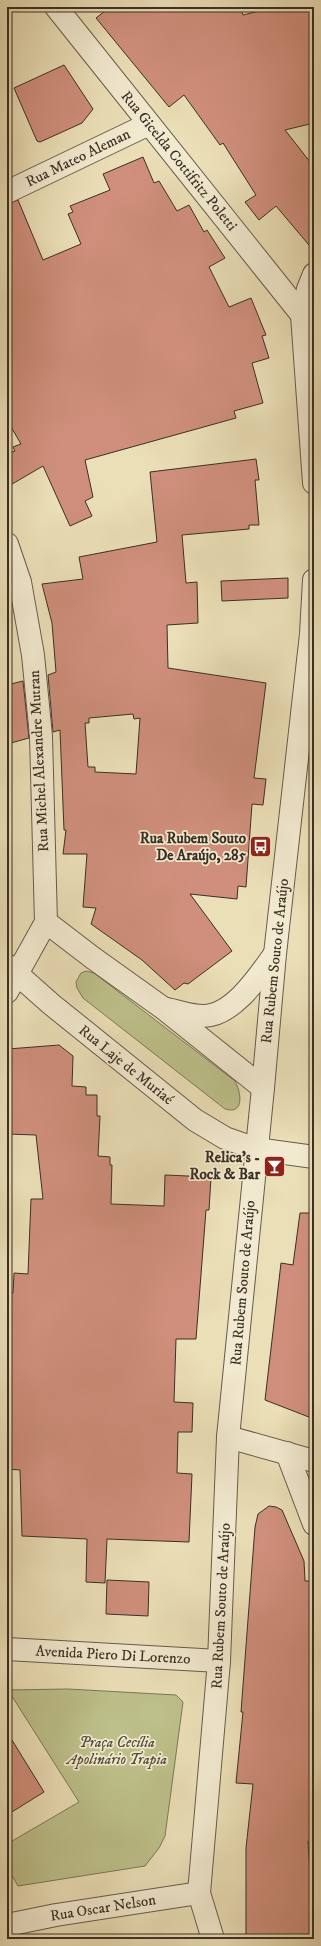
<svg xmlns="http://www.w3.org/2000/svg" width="321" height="1946" viewBox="0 0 321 1946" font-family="'IM FELL DW Pica',serif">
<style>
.green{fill:#bdc08a;stroke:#7c7858}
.building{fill:#cf8f7c;stroke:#3b2f25;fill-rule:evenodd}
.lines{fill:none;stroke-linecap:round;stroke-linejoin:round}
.street-casing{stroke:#675b4a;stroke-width:24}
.street{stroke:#f2ead0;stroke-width:22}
.labels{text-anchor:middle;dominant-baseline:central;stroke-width:3.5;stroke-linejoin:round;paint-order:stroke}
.street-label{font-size:15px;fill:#3b2f25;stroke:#f2ead0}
.poi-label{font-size:15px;font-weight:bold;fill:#3b2f25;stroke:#f2ead0;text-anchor:end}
.park-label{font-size:15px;font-style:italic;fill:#554c39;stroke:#f2ead0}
</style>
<rect width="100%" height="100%" fill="#ebdfb7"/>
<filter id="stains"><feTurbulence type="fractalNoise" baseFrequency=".005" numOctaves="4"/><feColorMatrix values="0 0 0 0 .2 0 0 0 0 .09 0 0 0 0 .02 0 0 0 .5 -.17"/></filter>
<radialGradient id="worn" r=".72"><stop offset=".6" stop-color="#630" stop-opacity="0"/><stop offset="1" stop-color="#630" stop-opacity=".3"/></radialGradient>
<!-- green -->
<g class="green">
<path d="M86,971L94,973L235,1081C241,1092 245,1115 225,1109L83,998L77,988L76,982L81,973Z"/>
<polygon points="68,1689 176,1695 183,1702 165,1836 159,1848 145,1866 18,1886 7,1867 7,1844 79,1802 8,1690"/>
</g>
<!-- building -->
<g class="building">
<polygon points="110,7 240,7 243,15 275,7 314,7 314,123 285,130 314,167 314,251 276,206 259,220 245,202 256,195 223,143 220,145 184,95 169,107 96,18"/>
<polygon points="64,65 93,109 82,123 40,142 37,141 14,88"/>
<polygon points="143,157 154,183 159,181 177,211 189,205 204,232 207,230 225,258 209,267 229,307 251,298 266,335 262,336 269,358 252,363 263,403 234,411 236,418 85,460 93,497 85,501 92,516 70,526 43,466 7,487 7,454 15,451 13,447 21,444 7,420 7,204 18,200 43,260 81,244 68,214 73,212 70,206 110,190 103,174"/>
<path d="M256,459L259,480H255L259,525H249V529L182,535L186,583L197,582L198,623L167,625L168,668L266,683L254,778L266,779L263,805L252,804L246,887L238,886L237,899L190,894L232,951L188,984L184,983L175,990L142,960L91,924L96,908L83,907L87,854H63L66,830H64L60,730L53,732L48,675L56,672L52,623L42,584L83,579L79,557L157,542L150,472ZM133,714L134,719L140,718L136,774L95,772V767H88L85,723H89V718Z"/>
<polygon points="288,578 288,598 222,601 221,581"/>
<polygon points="23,681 29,738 7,744 7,685"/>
<polygon points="59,1045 73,1056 72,1086 86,1087 86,1095 97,1095 97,1116 100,1116 98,1156 110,1157 110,1165 112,1165 111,1204 164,1206 165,1175 211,1177 209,1210 206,1210 196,1339 176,1339 174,1402 193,1403 192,1432 178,1432 177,1473 192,1474 189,1542 107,1539 105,1583 86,1582 87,1539 22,1536 20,1470 7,1469 7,1414 9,1397 10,1333 7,1333 7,1293 13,1293 14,1273 28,1274 31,1199 43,1199 36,1135 7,1134 8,1049"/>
<polygon points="300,1213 314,1213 314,1419 265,1400 281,1263 293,1265"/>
<polygon points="269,1506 276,1507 282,1510 304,1561 305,1581 314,1581 314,1841 308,1841 314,1939 246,1939 246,1848 253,1784 236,1783 243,1712 241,1712 255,1527 258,1514"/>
<polygon points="107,1580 149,1582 148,1616 106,1614"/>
<polygon points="7,1732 44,1792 7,1815"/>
</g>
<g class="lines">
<defs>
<g id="street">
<polyline points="56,7 302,315"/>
<polyline points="7,192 149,124"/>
<polyline points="314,274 308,289 302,315 314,483"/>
<polyline points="7,544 20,582 33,655 41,736 46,922 7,992"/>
<polyline points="46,922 93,958 163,1008 263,1088"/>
<polyline points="7,965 51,1004 195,1120 225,1138 256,1149 314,1157"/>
<path d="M167,1009C178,1011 191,1016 203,1016C233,1016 259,976 274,955"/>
<polyline points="228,1437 314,1461"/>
<polyline points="287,1453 314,1524"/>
<polyline points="7,1649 219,1661"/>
<polyline points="7,1925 56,1915 199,1893"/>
<polyline points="213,1939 199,1893 219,1661 228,1437 263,1088 275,954 311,634 314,580"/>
</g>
</defs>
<!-- street casing -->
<use href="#street" class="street-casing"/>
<!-- street -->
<use href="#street" class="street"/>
</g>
<!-- icons -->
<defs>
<symbol id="bus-square" viewBox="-11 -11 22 22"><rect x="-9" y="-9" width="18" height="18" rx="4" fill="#8f2418" stroke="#f2ead0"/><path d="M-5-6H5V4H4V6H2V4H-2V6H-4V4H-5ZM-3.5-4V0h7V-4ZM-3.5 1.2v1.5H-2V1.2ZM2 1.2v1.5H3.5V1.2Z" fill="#fff"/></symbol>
<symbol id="bar-square" viewBox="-11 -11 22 22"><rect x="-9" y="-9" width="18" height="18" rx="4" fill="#8f2418" stroke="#f2ead0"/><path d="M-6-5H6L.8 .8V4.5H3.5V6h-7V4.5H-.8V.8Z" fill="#fff"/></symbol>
</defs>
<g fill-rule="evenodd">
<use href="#bus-square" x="248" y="834" width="25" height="25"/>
<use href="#bar-square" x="262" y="1154" width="25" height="25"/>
</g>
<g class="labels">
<!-- street labels -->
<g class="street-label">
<text transform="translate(78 158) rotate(-26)">Rua Mateo Aleman</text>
<text transform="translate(179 161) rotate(51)">Rua Gicelda Cottifritz Poletti</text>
<text transform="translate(39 761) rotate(-93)">Rua Michel Alexandre Mutran</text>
<text transform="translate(275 961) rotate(-84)">Rua Rubem Souto de Araújo</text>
<text transform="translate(126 1065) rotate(39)">Rua Laje de Muriaé</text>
<text transform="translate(243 1283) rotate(-85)">Rua Rubem Souto de Araújo</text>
<text transform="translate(221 1606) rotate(-87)">Rua Rubem Souto de Araújo</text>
<text transform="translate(113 1655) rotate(3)">Avenida Piero Di Lorenzo</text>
<text transform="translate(103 1908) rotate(-9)">Rua Oscar Nelson</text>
</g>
<!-- poi labels -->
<g class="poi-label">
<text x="246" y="838">Rua Rubem Souto<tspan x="246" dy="17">De Araújo, 285</tspan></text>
<text x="260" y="1157">Relica's -<tspan x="260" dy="17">Rock &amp; Bar</tspan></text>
</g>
<!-- park labels -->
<g class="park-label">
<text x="117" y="1742">Praça Cecília<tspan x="117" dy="17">Apolinário Trapia</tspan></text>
</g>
</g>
<!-- margin -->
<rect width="321" height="1946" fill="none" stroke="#ebdfb7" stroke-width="24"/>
<rect x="8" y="8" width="305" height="1930" fill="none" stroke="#3b2f25" stroke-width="2"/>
<rect x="12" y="12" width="297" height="1922" fill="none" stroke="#3b2f25"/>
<rect width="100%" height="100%" filter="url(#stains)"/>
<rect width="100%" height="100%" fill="url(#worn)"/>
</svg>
